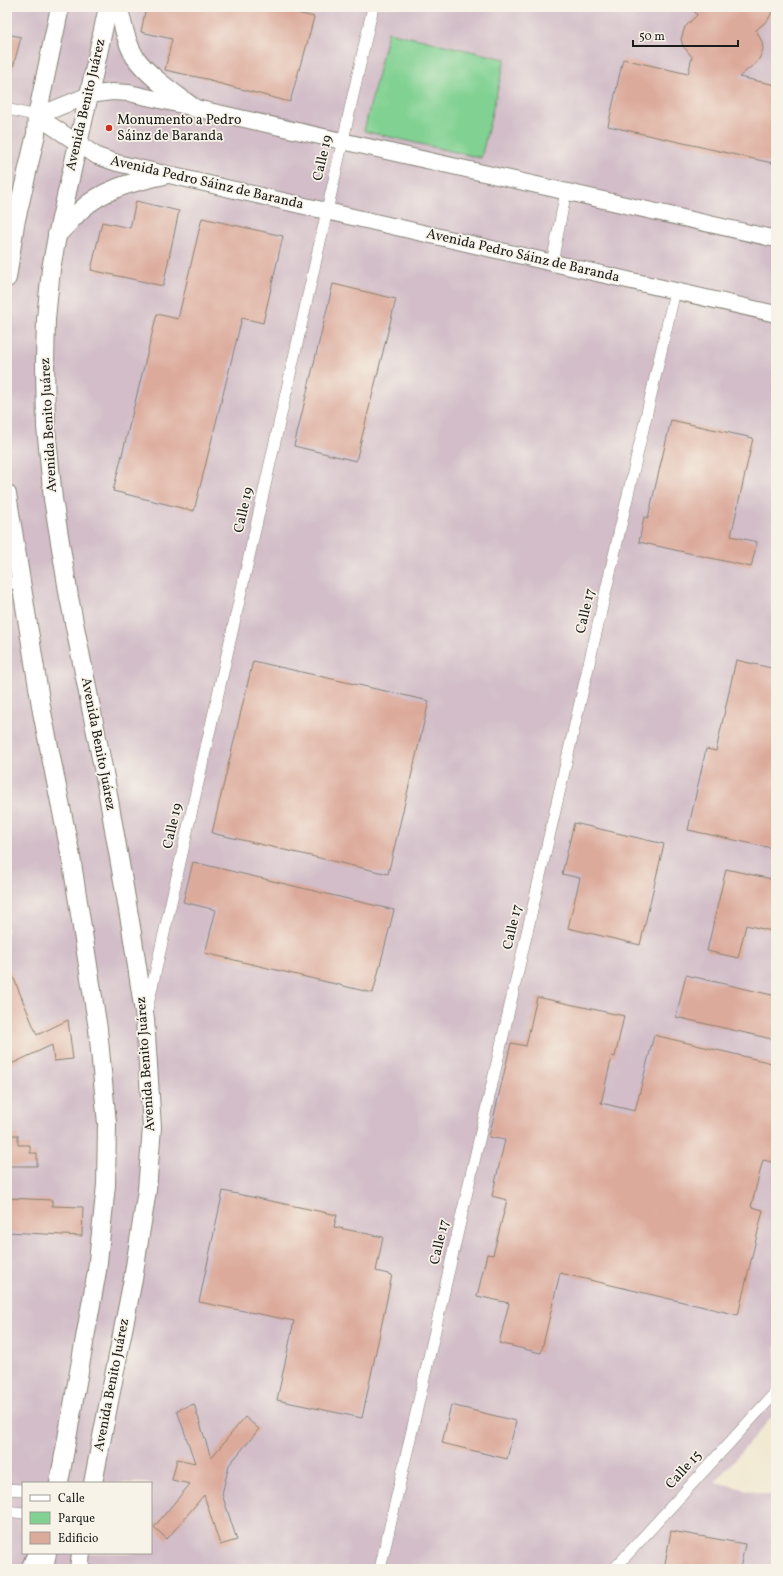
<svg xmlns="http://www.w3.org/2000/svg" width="783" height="1576" viewBox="0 0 783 1576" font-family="Vollkorn,serif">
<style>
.industrial{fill:#d2bdc8;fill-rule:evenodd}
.green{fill:#81d192;stroke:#4e7657}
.building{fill:#dcaa9b}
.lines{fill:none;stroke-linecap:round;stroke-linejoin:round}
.street-casing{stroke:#868277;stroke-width:12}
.secondary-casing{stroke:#868277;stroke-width:18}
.primary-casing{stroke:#868277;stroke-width:20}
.street{stroke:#fff;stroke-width:11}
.secondary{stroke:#fff;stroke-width:16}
.primary{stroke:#fff;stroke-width:18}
.poi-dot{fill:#c8321e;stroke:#f7f3e8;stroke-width:1.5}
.labels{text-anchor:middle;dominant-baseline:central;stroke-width:3.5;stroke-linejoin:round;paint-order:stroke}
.street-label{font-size:14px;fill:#1c1c1c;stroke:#f7f3e8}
.poi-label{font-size:14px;fill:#1c1c1c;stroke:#f7f3e8;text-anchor:start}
</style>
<rect width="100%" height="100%" fill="#f7f3e8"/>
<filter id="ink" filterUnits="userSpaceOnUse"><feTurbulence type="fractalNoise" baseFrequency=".025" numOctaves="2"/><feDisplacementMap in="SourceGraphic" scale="8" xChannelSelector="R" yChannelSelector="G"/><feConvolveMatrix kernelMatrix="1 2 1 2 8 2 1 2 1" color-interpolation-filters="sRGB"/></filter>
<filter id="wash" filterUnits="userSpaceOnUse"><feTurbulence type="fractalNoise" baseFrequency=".012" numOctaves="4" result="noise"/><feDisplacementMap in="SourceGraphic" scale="16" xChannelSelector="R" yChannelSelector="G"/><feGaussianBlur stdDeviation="0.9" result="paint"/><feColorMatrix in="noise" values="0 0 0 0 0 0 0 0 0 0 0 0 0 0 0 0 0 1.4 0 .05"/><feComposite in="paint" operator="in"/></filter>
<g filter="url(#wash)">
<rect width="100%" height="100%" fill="#f1e9d2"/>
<!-- industrial -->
<path class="industrial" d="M7,7H776V1412L715,1482L776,1497V1569H7ZM23,1483H151V1553H23Z"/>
<!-- green -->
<polygon class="green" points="388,32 505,59 481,158 364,131"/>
<g id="blocks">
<!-- building -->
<g class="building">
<polygon points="146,7 271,7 314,17 303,59 302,59 290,102 210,81 211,80 165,70 172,39 141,32"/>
<polygon points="692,7 773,7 771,14 768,20 756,30 762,42 763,49 761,55 758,61 739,77 776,85 776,144 772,163 608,126 623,59 688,74 692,57 683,46 681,39 685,27 697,15"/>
<polygon points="7,34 21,37 11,75 7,74"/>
<polygon points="136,201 179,211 163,286 91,270 102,222 130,228"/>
<polygon points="202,218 283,236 263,323 242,318 194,511 113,491 157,314 178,319"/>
<polygon points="333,284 396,299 356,461 294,446"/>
<polygon points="671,420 753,438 731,536 757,542 751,567 639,542 644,517 648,518"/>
<polygon points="736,660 776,669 776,849 688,830 706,749 716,751"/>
<polygon points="253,661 429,701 388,874 212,833"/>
<polygon points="574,823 664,844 640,945 568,928 580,878 562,874"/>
<polygon points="193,862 394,910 373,993 205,953 216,910 183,902"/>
<polygon points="726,869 776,880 776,932 746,925 738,958 707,951"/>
<polygon points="7,962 37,1035 68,1020 73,1059 54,1061 52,1045 7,1066"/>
<polygon points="686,975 776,996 776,1040 676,1017"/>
<polygon points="537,997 624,1016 615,1057 612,1056 601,1103 635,1111 654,1035 776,1064 776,1163 763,1160 751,1207 763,1210 738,1315 560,1273 541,1353 499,1343 509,1303 477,1296 487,1254 493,1255 507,1200 492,1196 505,1140 489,1137 511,1043 526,1046"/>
<polygon points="7,1135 18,1135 18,1145 30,1145 30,1153 37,1153 37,1166 7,1166"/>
<polygon points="223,1191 337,1215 334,1227 383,1237 376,1271 392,1275 362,1418 277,1400 294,1321 199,1302"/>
<polygon points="7,1198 52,1200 52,1206 83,1207 82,1236 7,1232"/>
<polygon points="194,1404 211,1458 245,1417 259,1429 229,1465 222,1494 237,1540 220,1545 204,1495 167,1539 154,1527 190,1484 172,1480 177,1459 195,1463 177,1410"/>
<polygon points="451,1405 516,1421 507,1459 442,1443"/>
<polygon points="671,1531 745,1544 740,1569 664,1569"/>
</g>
</g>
</g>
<g filter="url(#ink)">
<use href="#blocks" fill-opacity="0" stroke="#868277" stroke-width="1"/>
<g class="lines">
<defs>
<g id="street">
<polyline points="7,109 37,116"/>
<polyline points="552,263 566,191"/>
<polyline points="7,584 21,581"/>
<polyline points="147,1009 373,7"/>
<polyline points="7,1489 23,1490"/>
<polyline points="7,1511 23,1513"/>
<polyline points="380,1569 675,291"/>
<polyline points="614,1569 776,1392"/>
</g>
<g id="secondary">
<polyline points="37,116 97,156 117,163 776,314"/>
<polyline points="37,116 89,95 112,92 129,93 776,239"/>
</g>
<g id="primary">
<path d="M119,7C122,24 126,42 135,57C148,76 175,94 194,108"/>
<path d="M57,235C65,227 73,218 81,210C104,188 135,182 164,175"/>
<polyline points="7,278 15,224 36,134 37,116 60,7"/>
<polyline points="7,494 42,712 71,857 98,1029 107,1124 106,1185 97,1271 59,1483"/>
<polyline points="93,1483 133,1279 147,1190 152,1127 145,1019 131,927 106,783 69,597 53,499 46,427 45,363 46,319 51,269 57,236 89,95 108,7"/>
<polyline points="30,1569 37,1553"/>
<polyline points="44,1569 47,1553"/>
<polyline points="79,1569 81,1553"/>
</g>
</defs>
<!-- street casing -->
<use href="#street" class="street-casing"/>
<!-- secondary casing -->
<use href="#secondary" class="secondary-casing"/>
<!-- primary casing -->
<use href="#primary" class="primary-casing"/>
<!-- street -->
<use href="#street" class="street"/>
<!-- secondary -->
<use href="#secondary" class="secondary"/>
<!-- primary -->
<use href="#primary" class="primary"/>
</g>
</g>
<!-- markers -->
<circle class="poi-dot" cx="109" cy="128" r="4"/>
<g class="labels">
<!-- street labels -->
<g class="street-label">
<text transform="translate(86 105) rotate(-77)">Avenida Benito Juárez</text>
<text transform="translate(323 158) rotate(-77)">Calle 19</text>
<text transform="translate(207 183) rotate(13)">Avenida Pedro Sáinz de Baranda</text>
<text transform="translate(523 256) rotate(13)">Avenida Pedro Sáinz de Baranda</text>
<text transform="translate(49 425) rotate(-93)">Avenida Benito Juárez</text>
<text transform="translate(244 510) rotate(-77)">Calle 19</text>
<text transform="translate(586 611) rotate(-77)">Calle 17</text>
<text transform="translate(98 744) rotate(79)">Avenida Benito Juárez</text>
<text transform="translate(173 826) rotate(-77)">Calle 19</text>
<text transform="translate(513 927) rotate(-77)">Calle 17</text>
<text transform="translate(146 1064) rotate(-94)">Avenida Benito Juárez</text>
<text transform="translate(440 1242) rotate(-77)">Calle 17</text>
<text transform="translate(112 1385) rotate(-79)">Avenida Benito Juárez</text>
<text transform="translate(684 1470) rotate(-48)">Calle 15</text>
</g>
<!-- poi labels -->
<g class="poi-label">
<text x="117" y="120">Monumento a Pedro<tspan x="117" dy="16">Sáinz de Baranda</tspan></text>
</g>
</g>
<!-- margin -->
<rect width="783" height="1576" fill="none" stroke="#f7f3e8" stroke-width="24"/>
<!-- legend -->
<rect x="22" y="1482" width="130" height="72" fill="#f7f3e8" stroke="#9f9d96"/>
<rect x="30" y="1495" width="20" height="6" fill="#ffffff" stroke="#9f9d96"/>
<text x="58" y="1502" font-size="12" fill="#1c1c1c">Calle</text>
<rect x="30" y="1512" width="20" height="12" fill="#81d192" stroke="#9f9d96"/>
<text x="58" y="1522" font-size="12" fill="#1c1c1c">Parque</text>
<rect x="30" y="1532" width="20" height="12" fill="#dcaa9b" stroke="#9f9d96"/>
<text x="58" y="1542" font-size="12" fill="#1c1c1c">Edificio</text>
<!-- scale -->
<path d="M633 40v6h105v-6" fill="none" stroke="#1c1c1c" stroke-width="2"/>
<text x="639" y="40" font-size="12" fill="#1c1c1c" stroke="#f7f3e8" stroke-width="3" paint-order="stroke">50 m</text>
</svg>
